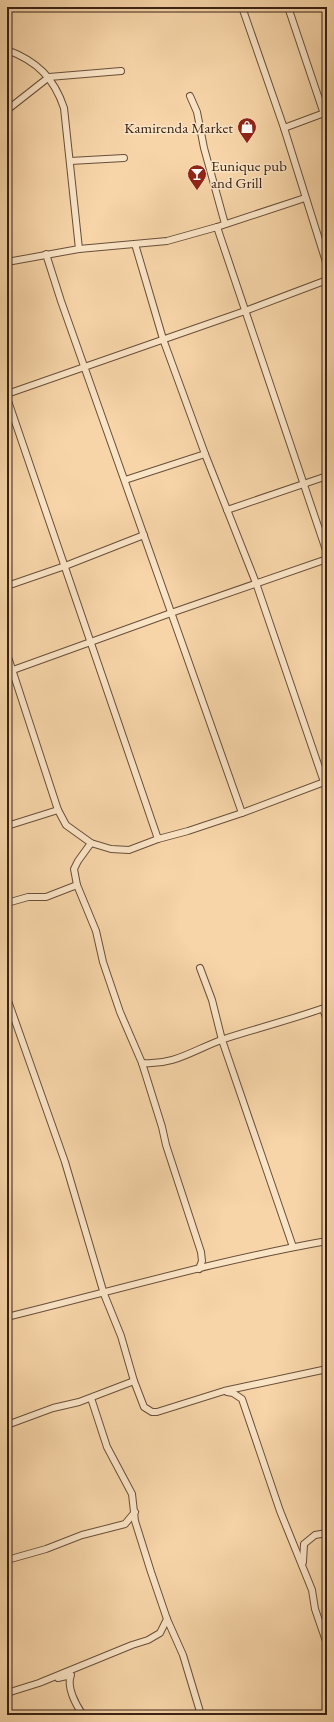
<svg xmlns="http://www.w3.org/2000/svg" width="334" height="1722" viewBox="0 0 334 1722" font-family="'EB Garamond',serif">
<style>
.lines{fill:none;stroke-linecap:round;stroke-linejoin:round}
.minor-casing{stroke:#684f3a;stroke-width:8}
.minor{stroke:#fae4c6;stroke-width:6}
.labels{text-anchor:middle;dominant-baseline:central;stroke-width:3;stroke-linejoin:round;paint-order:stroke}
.poi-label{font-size:15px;fill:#392215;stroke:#fae4c6;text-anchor:end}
</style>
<rect width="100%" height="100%" fill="#f7d5a8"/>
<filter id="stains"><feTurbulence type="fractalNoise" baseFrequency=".005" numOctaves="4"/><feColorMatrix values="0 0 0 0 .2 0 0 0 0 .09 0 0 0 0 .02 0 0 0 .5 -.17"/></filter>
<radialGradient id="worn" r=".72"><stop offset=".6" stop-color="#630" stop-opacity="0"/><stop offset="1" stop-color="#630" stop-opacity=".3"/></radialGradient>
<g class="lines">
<defs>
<g id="minor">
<polyline points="242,7 284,128 327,265"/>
<polyline points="288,7 324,114"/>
<path d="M7,50C37,61 54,78 64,108L79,249"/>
<polyline points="190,96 197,112 204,148 225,224"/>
<polyline points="7,110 49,77 121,71"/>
<polyline points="284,128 327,112"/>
<polyline points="70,161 124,158"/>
<polyline points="217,227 327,553"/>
<polyline points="135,244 163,339 205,454 256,583 324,782"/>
<polyline points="46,254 61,301 242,813"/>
<polyline points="7,262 79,249 167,241 217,227 305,198"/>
<polyline points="7,394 245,311 327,280"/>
<polyline points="7,398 158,839"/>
<polyline points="125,480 205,454"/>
<polyline points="227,510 327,476"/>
<polyline points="7,586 65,566 144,535"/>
<polyline points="7,654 58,810 66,825 91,843 111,849 129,850 158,839 188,831 242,813 327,781"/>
<polyline points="13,670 171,613 327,559"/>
<polyline points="7,826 58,810"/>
<polyline points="91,843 78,861 74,869 77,885 96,931 103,962 120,1012 142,1063 162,1127 166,1145 201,1252 202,1261 199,1269"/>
<polyline points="7,903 28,897 46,897 77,885"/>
<polyline points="200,968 212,1000 222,1040 293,1247"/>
<polyline points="7,998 65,1162 104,1294 121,1336 134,1381 144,1407 152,1412 157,1412 224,1391 327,1369"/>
<polyline points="323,1009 327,1020"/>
<path d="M142,1063C174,1066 195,1049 224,1039C258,1028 293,1019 327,1007"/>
<path d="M7,1317C113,1291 219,1260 327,1241"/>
<polyline points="227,1392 233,1393 242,1399 280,1511 312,1590 315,1609 327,1644"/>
<polyline points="91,1398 107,1447 132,1494 135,1521 151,1572 167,1619 183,1655 201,1715"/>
<polyline points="7,1425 53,1408 79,1402 134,1381"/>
<polyline points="7,1560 46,1549 82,1535 125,1524 135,1512"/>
<polyline points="303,1562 304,1544 315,1535 327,1533"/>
<path d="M58,1678L71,1675C66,1687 76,1705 83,1715"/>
<polyline points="7,1693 39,1683 132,1645 148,1640 160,1633 167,1619"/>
</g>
</defs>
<!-- minor casing -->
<use href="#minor" class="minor-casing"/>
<!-- minor -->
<use href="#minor" class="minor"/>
</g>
<!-- icons -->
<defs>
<symbol id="shop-pin" viewBox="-11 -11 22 30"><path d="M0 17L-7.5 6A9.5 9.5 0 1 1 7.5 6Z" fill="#8f2418" stroke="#fae4c6"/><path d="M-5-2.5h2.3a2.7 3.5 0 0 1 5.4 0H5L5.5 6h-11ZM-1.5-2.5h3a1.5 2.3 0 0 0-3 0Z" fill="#fff"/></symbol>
<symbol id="bar-pin" viewBox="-11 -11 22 30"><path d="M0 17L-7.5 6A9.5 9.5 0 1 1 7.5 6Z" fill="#8f2418" stroke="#fae4c6"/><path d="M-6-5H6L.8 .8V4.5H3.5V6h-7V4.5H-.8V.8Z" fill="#fff"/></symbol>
</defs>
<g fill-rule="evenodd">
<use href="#shop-pin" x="236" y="116" width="22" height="30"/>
<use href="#bar-pin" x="186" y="163" width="22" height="30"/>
</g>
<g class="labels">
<!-- poi labels -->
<g class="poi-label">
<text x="233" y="127">Kamirenda Market</text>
<text x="211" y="165" text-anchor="start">Eunique pub<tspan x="211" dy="17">and Grill</tspan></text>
</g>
</g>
<!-- margin -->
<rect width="334" height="1722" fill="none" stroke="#f7d5a8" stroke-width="24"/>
<rect x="8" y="8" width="318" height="1706" fill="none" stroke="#392215" stroke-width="2"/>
<rect x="12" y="12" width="310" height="1698" fill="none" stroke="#392215"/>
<rect width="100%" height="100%" filter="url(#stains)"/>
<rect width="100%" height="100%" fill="url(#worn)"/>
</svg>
